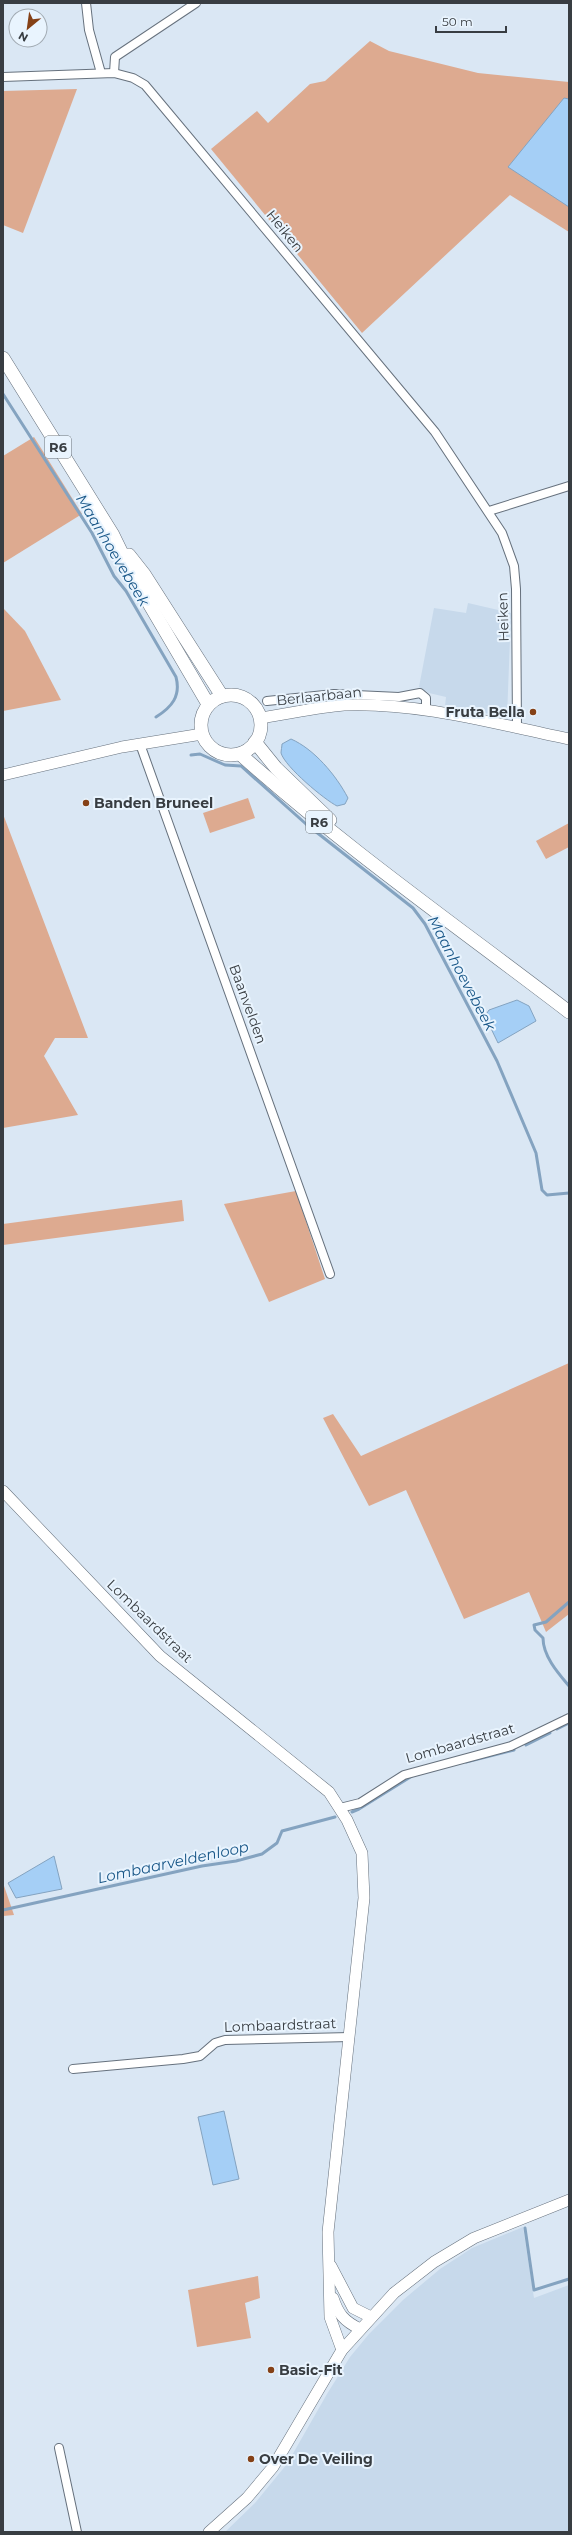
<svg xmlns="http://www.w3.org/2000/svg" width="572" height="2535" viewBox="0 0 572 2535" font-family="Montserrat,sans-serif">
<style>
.built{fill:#c7d9eb}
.green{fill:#ddaa90}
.water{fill:#a5cff6;stroke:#84a3c0}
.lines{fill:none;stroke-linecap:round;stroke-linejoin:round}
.stream{stroke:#84a3c0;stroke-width:3}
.minor-casing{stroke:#66717d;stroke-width:10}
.tertiary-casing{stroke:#66717d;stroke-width:12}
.primary-casing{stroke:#66717d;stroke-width:14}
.minor{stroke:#fff;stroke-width:8}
.tertiary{stroke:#fff;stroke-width:11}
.primary{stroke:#fff;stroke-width:13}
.poi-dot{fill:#854117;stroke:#e9f4fe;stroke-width:1.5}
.labels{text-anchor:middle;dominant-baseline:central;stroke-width:4;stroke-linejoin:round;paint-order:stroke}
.shield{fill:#e9f4fe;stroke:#6d747a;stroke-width:1}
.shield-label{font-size:13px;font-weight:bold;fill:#383d42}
.street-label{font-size:14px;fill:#383d42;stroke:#e9f4fe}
.poi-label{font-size:14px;font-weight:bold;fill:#383d42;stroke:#e9f4fe;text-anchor:start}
.water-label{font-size:15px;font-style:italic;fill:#195788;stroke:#e9f4fe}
</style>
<rect width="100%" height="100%" fill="#dae7f4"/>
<!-- built -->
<g class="built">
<polygon points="468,603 511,613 507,717 445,706 446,697 429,693 419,687 434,608 466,613"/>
<polygon points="523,2227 534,2298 569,2285 569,2532 225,2532 255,2503 287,2464 327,2394 350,2357 369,2334 403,2300 440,2269 472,2248"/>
</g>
<!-- green -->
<g class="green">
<polygon points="370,41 389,51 478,73 569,82 569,232 510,195 362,333 211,149 257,111 268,123 310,84 325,81"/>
<polygon points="77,89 23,233 3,225 3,91"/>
<polygon points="34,437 82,514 3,563 3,456"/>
<polygon points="3,608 25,631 61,700 3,711"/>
<polygon points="248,798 255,818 210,833 203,813"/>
<polygon points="3,814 88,1038 55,1038 44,1056 78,1115 3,1128"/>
<polygon points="569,823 569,847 546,859 536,841"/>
<polygon points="296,1191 325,1279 269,1302 224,1204"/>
<polygon points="182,1200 184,1221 3,1245 3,1224"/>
<polygon points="569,1363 569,1614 546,1632 529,1592 464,1619 406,1490 369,1506 323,1418 333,1414 361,1456"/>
<polygon points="3,1883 14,1915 3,1916"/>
<polygon points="258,2276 260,2298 245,2303 251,2338 197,2347 188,2290"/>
</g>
<!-- water -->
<g class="water">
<polygon points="564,98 569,99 569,207 508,167"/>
<path d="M291,739C314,749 336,775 348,798L345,804L337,806C325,800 285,767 281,753C281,751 282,746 282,744Z"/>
<polygon points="517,1000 529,1006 536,1021 498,1043 485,1016 489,1010"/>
<polygon points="54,1856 62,1889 16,1898 8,1883"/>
<polygon points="224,2111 239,2179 213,2185 198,2117"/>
</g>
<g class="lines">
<!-- stream -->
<g class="stream">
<path d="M3,394L92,533L114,576L126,591L176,677C181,696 172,707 156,717"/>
<polyline points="191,755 200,754 225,765 241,766 306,824 413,908 425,924 497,1061 536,1153 542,1190 547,1195 569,1193"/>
<path d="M569,1602L546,1622L534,1625L535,1630L543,1638C543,1656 558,1673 569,1686"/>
<polyline points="557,1729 569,1723"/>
<polyline points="526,1745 550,1733"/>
<polyline points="466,1762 514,1750"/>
<polyline points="352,1812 359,1809 412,1776"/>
<polyline points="3,1910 202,1866 236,1861 262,1854 277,1843 282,1831 335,1817"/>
<polyline points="525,2228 534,2290 569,2279"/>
</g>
<defs>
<g id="minor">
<polyline points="86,3 89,30 101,73"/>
<polyline points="114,73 115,57 196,3"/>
<polyline points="3,77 114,73 133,78 145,85 435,432 502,533 514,566 516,589 517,728"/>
<polyline points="489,511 569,486"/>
<polyline points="267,701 334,694 399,697 420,693 426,698 426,711"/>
<polyline points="140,744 330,1274"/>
<polyline points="340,1808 360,1803 404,1775 511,1746 569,1718"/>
<polyline points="73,2069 183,2059 200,2056 215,2043 225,2040 350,2037"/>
<polyline points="59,2448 77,2532"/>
</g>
<g id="tertiary">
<path d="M260,718C288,714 317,707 344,705C419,702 496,724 569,739"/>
<polyline points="3,775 122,747 202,734"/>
<polyline points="3,1491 160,1656 329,1792 347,1820 362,1853 364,1898 328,2232 330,2317 342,2350"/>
<polyline points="331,2266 353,2308 371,2317"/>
<path d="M333,2298C338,2314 344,2321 360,2329"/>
<polyline points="209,2532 247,2498 273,2467 342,2350 394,2293 434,2262 474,2238 569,2200"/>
</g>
<g id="primary">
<polyline points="3,358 113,535 134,578 208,704"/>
<polyline points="129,555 144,574 222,696"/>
<circle cx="231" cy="725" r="30"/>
<polyline points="255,742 276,768 330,820"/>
<path d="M240,754C344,847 458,927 569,1012"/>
</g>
</defs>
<!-- minor casing -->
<use href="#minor" class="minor-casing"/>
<!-- tertiary casing -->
<use href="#tertiary" class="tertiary-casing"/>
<!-- primary casing -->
<use href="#primary" class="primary-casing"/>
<!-- minor -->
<use href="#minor" class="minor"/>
<!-- tertiary -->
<use href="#tertiary" class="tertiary"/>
<!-- primary -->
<use href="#primary" class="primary"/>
</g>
<!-- markers -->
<g class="poi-dot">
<circle cx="533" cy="712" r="4"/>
<circle cx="86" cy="803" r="4"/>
<circle cx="271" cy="2370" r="4"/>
<circle cx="251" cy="2459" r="4"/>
</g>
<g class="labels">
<!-- shield labels -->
<g class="shield">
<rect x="45" y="436" width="26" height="22" rx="3"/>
<rect x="306" y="811" width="26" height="22" rx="3"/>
</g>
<g class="shield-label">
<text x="58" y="447">R6</text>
<text x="319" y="822">R6</text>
</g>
<!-- street labels -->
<g class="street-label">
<text transform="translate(285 231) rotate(51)">Heiken</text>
<text transform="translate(503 617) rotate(-92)">Heiken</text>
<text transform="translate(319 696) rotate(-6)">Berlaarbaan</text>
<text transform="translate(248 1004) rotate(70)">Baanvelden</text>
<text transform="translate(150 1621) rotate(44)">Lombaardstraat</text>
<text transform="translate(460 1743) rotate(-16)">Lombaardstraat</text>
<text transform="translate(280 2025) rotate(-2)">Lombaardstraat</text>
</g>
<!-- poi labels -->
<g class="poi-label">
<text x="525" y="712" text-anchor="end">Fruta Bella</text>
<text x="94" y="803">Banden Bruneel</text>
<text x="279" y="2370">Basic-Fit</text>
<text x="259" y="2459">Over De Veiling</text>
</g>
<!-- water labels -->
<g class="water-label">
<text transform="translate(113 550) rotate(59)">Maanhoevebeek</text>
<text transform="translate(462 973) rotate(62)">Maanhoevebeek</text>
<text transform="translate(173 1862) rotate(-12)">Lombaarveldenloop</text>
</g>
</g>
<!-- border -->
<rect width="572" height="2535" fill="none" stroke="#383d42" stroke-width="8"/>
<!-- north arrow -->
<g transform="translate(28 28) rotate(209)"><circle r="19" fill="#e9f4fe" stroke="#a2abb3"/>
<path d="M0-3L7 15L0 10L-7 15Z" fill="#854117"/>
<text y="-6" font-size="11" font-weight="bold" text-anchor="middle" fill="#383d42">N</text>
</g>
<!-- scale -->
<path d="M436 26v6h70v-6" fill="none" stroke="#383d42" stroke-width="2"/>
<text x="442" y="26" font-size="12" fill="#383d42" stroke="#e9f4fe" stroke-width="3" paint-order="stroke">50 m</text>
</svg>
